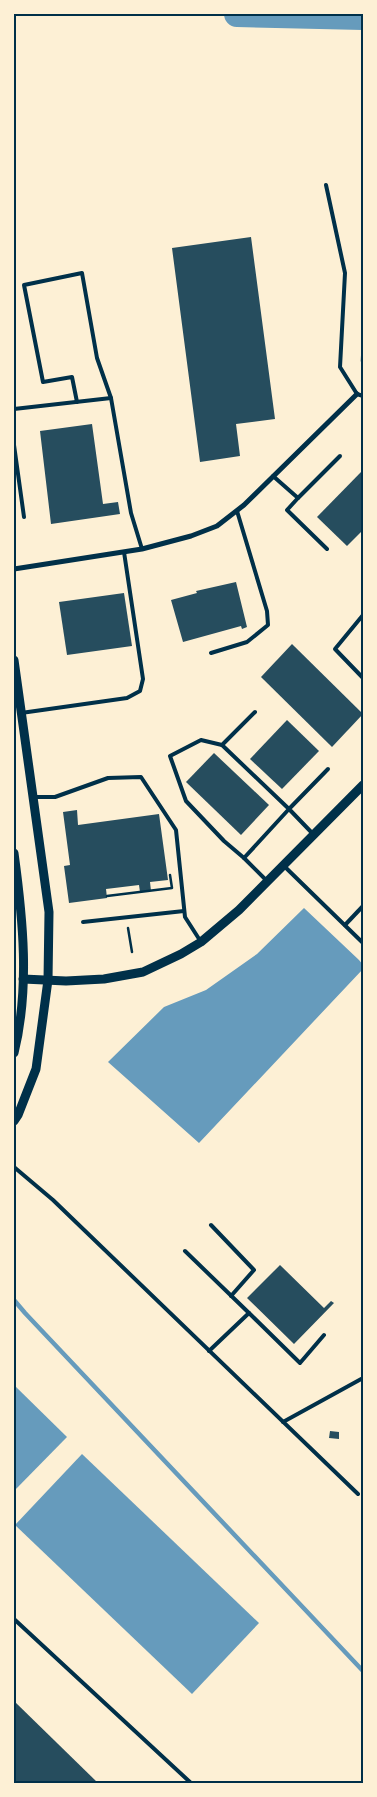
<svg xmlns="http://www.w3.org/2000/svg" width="377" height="1797" viewBox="0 0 377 1797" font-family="'Fira Sans Condensed',sans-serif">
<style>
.water{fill:#669bbc}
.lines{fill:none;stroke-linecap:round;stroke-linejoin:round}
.stream{stroke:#669bbc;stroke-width:4.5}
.river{stroke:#669bbc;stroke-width:26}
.building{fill:#264d5e}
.path{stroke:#003049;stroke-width:2.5}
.service{stroke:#003049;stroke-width:4}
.minor{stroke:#003049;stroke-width:5}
.tertiary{stroke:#003049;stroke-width:9}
.neatline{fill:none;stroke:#003049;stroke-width:2}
</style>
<rect width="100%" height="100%" fill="#fdf0d5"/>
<!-- water -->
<g class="water">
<polygon points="304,908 359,960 363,965 363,969 199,1143 108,1062 164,1007 206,990 257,954"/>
<polygon points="14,1385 67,1437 14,1491"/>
<polygon points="82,1454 259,1623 192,1694 15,1525"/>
</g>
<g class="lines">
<!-- stream -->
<polyline class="stream" points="14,1300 25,1313 363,1671"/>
<!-- river -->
<polyline class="river" points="237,14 363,17"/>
</g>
<!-- building -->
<g class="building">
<polygon points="251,237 275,419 236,424 240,456 200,462 172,248"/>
<polygon points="92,424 103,504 118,502 120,514 51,524 40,431"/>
<polygon points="362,471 363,473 363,530 347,546 317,517"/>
<polygon points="236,582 247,627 242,629 241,626 183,642 171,600 197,593 196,591"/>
<polygon points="124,593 132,646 67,655 59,602"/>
<polygon points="292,644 363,714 332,747 261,677"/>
<polygon points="287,720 319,751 282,789 250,759"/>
<polygon points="214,753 269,805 241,835 186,782"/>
<polygon points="77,810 78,825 159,814 168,880 150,882 151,891 140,892 139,885 106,889 107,898 69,903 64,866 70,865 63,812"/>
<polygon points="280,1265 324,1308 331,1301 334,1303 294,1344 247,1298"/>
<polygon points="330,1431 339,1432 339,1439 329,1438"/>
<polygon points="14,1701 98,1783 14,1783"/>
</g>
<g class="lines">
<!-- path -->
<g class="path">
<polyline points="362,361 363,337"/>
<polyline points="107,896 172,888 170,875"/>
<polyline points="128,928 132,952"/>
</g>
<!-- service -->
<g class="service">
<polyline points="326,185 345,273 340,367 357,394 363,396"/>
<polyline points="77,402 72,377 43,382 24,285 82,273 97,358 111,398"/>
<polyline points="14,409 111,398 131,513 142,549"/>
<polyline points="14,445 24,517"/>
<polyline points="273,476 298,498 287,510 327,549"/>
<polyline points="298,498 340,456"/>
<polyline points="363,615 335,649 363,678"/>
<polyline points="211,653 247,642 268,625 267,611 237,511"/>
<polyline points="21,713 127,698 140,691 143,679 124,552"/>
<polyline points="222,745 289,809 244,858 268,882"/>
<polyline points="33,797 55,797 108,778 141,777 176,830 185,917 201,942"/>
<polyline points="314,835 289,809 328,769"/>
<polyline points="244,858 224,841 186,801 170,756 201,740 222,745 255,712"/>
<polyline points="283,865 363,943"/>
<polyline points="83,922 184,911"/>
<polyline points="345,925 363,906"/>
<polyline points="14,1167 53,1200 358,1494"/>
<polyline points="211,1225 254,1270 231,1296"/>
<polyline points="185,1251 249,1313 209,1351"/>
<polyline points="249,1313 300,1363 324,1335"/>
<polyline points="283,1422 363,1378"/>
<polyline points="14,1619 191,1783"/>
</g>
<!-- minor -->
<polyline class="minor" points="14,569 142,549 191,536 217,526 244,505 357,394"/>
<!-- tertiary -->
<g class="tertiary">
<polyline points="14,660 49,912 48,980 36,1069 18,1115 14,1121"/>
<path d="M14,853C23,919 30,988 14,1053"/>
<polyline points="23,979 66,981 104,979 143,972 181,954 201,942 239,910 363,785"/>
</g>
</g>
<!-- border -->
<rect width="377" height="1797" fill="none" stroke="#fdf0d5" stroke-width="30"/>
<rect x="15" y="15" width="347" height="1767" class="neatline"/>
</svg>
